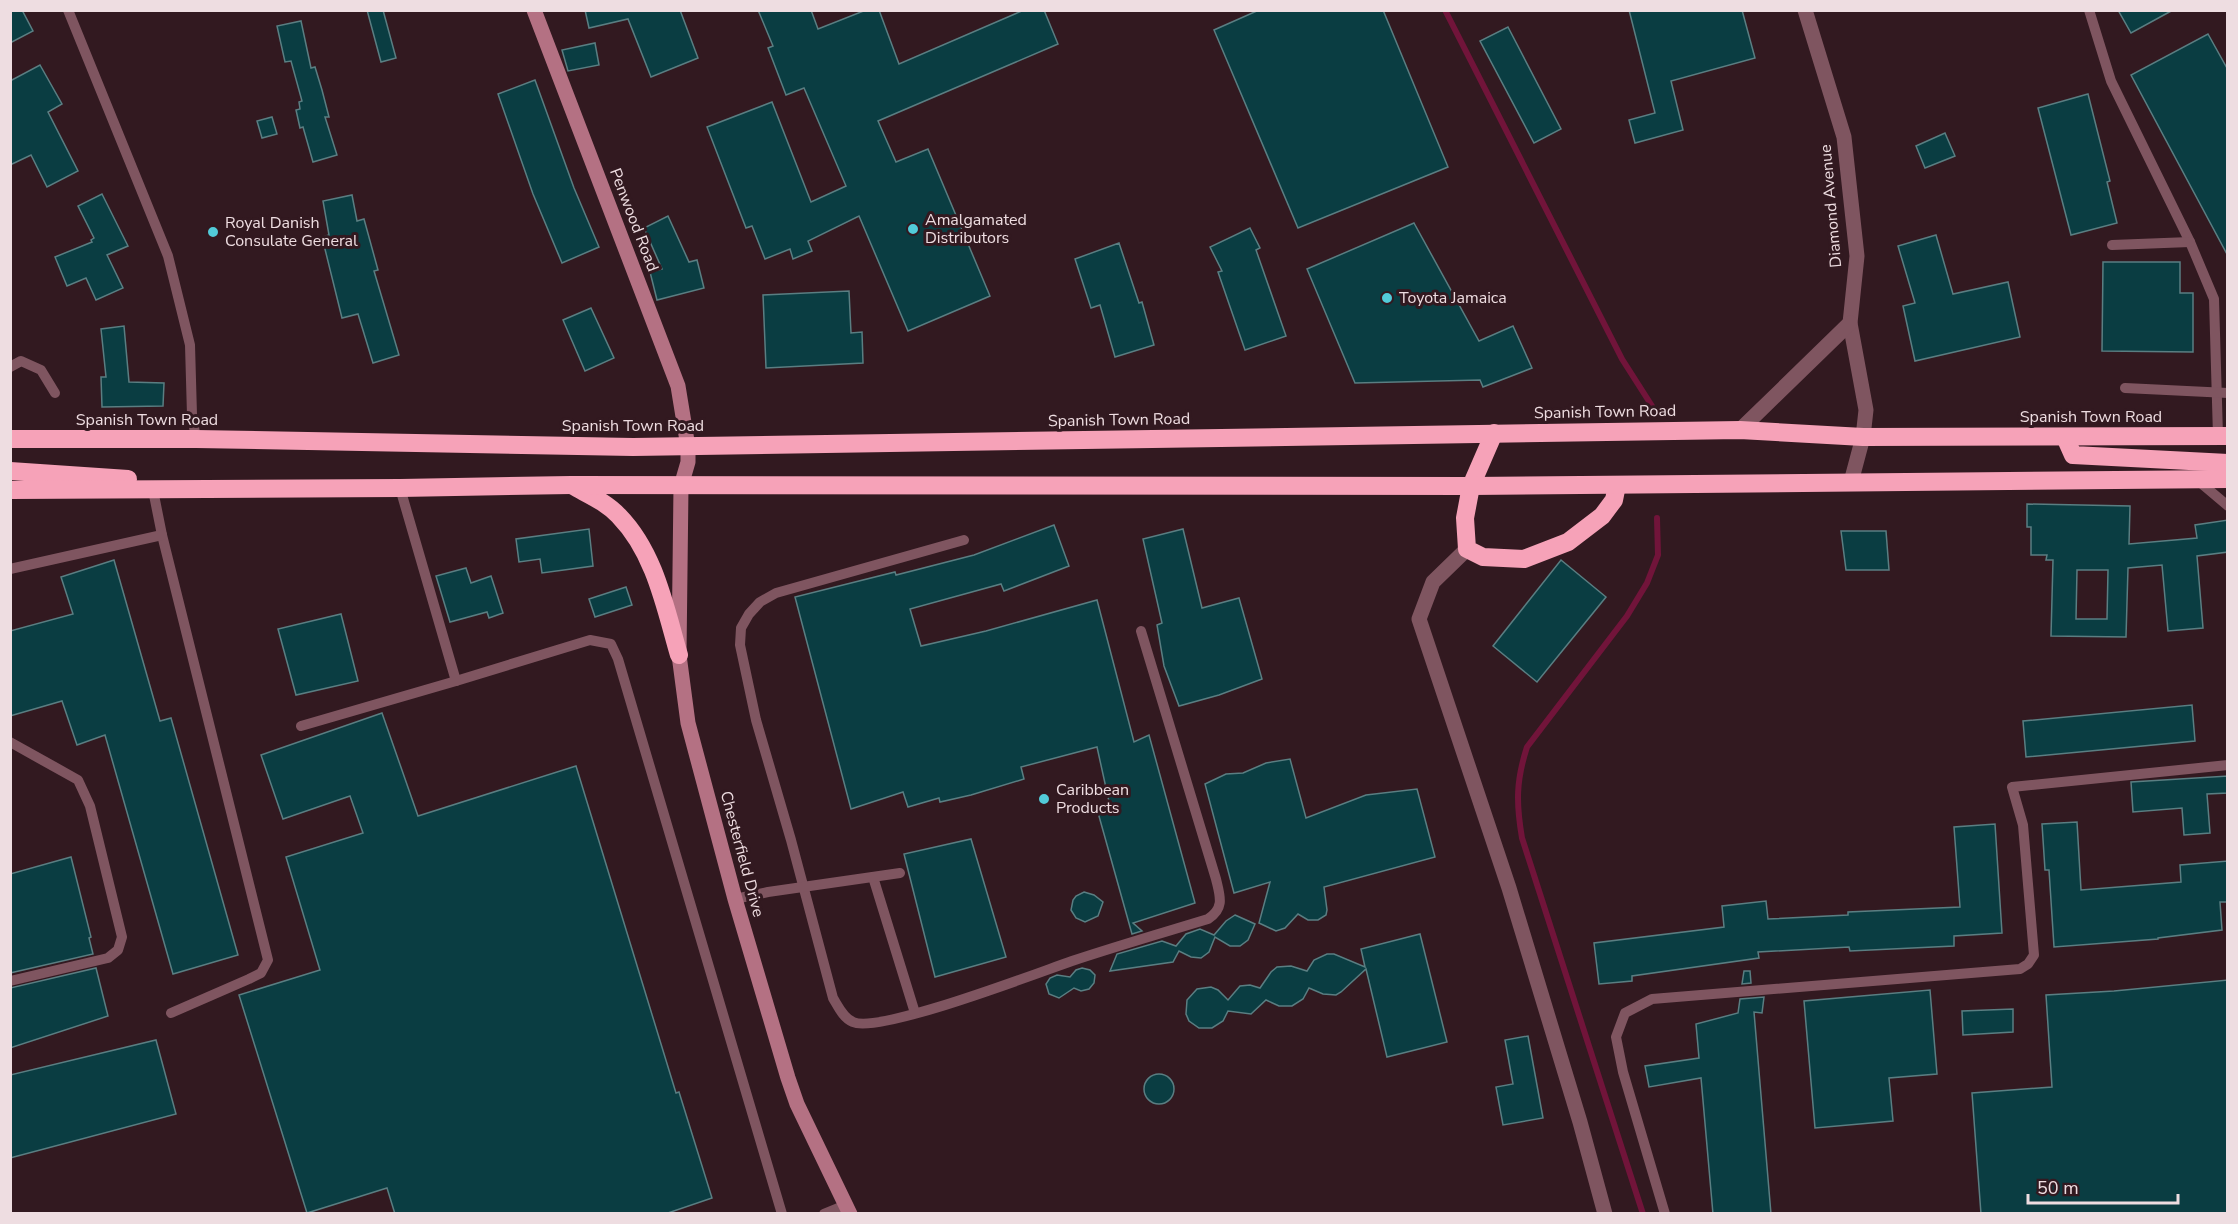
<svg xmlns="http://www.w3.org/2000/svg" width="2238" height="1224" viewBox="0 0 2238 1224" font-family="'Nunito Sans',sans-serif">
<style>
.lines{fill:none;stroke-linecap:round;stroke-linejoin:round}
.stream{stroke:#71143a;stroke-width:6}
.building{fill:#0a3d42;stroke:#5a7e82;stroke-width:1.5;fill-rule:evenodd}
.lane{stroke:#7f5560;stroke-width:10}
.street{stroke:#7f5560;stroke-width:15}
.secondary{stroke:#b47183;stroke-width:15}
.highway{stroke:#f6a2b8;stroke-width:18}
.poi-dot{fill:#52cbd9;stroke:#321920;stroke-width:2}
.labels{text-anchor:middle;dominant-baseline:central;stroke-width:6;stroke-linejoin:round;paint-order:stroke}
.street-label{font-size:16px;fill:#eedde1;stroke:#321920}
.poi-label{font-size:16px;fill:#eedde1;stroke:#321920;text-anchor:start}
</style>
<rect width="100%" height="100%" fill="#321920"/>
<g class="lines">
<!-- stream -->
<g class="stream">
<polyline points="1445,10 1622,359 1652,406 1653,411"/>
<path d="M1643,1214L1522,838C1516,803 1516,781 1527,747L1627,616L1647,583L1658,555L1657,518"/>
</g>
</g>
<!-- building -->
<g class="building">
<polygon points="10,10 22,10 33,31 10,43"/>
<polygon points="367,10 383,10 396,58 381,62"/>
<polygon points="585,10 680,10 698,58 651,77 628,19 589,28"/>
<polygon points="758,10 811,10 818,29 866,10 879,10 899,64 1024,10 1044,10 1058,44 878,121 896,162 928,149 990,296 908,331 859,216 808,241 812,251 793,259 790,249 765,259 752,226 746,228 707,127 772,102 811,202 846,186 804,88 786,95 768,48 773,46"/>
<polygon points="1259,10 1383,10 1448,167 1298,228 1214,30"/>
<polygon points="1629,10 1742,10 1755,58 1671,81 1683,130 1635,143 1629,120 1655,113"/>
<polygon points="2118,10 2173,10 2131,33"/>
<polygon points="301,21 311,68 315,67 322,90 329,117 325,117 337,155 313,162 303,127 300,128 296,110 300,109 299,102 302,101 291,61 285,62 277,26"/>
<polygon points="1508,27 1561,129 1534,143 1480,41"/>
<polygon points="2208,34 2228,70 2228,256 2131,75"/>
<polygon points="595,43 599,65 568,71 562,50"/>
<polygon points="40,65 62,104 48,112 78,171 47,187 31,155 10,165 10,81"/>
<polygon points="535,80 574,188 599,247 562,263 533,194 498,94"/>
<polygon points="2088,94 2110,181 2107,182 2117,223 2071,235 2038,108"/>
<polygon points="272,117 277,134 262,138 257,121"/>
<polygon points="1945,133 1955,156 1925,168 1916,146"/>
<polygon points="102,194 128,246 107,255 123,288 96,300 86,278 67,286 55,257 92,242 91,240 94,238 78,206"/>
<polygon points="352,195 357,221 364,219 378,270 374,271 399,355 373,363 358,314 342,318 322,237 329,235 323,201"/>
<polygon points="668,216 689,262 697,260 704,288 657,300 650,272 662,269 644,228"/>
<polygon points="1414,223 1479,341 1513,326 1532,368 1483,387 1480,380 1355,383 1307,269"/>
<polygon points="1250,228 1260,248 1256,250 1286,336 1245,350 1218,272 1222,271 1210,247"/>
<polygon points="1936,235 1953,294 2008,282 2020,337 1915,361 1903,306 1915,303 1898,246"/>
<polygon points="1119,243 1139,303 1142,302 1154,345 1115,357 1100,305 1091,308 1075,259"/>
<polygon points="2103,262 2180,262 2180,293 2193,293 2193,352 2102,351"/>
<polygon points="849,291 851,333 862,332 863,363 766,368 763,295"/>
<polygon points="591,308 614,358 585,371 563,320"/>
<polygon points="124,326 129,382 164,383 163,406 102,407 101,377 106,377 101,329"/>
<path d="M2027,504L2130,506L2129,544L2197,538L2195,525L2228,520V552L2197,556L2203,628L2168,631L2162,565L2128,568L2126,637L2051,636L2053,560H2046L2047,555H2031V527H2027ZM2077,570H2108L2107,619H2076Z"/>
<polygon points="1054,525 1069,566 1004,591 1001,584 910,609 921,646 986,631 1097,600 1134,742 1149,735 1195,903 1133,923 1142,931 1132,934 1097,809 1110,806 1097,747 1021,767 1024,779 971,795 940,802 939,798 908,807 903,792 851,809 795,597 895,572 896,575 974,555"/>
<polygon points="589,529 593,566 542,573 540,559 519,562 516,539"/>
<polygon points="1183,529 1202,608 1239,598 1262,679 1219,695 1179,706 1164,666 1157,625 1162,623 1143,539"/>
<polygon points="1841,531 1886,531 1889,570 1846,570"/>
<polygon points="114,560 160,721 171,718 238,955 173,974 105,735 77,745 62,701 10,716 10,631 73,614 61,577"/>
<polygon points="1561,560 1606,597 1537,682 1493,646"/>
<polygon points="466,568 471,583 491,576 503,613 489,618 487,612 450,622 436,576"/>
<polygon points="626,587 632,605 595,617 589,599"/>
<polygon points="341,614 358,681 296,695 278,629"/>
<polygon points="2192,705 2195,741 2026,757 2023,721"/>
<polygon points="382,713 418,816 576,766 676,1093 679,1092 712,1198 665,1214 395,1214 387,1188 307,1213 239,995 320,970 286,857 363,833 350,796 283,819 261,755"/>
<polygon points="1290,759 1306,818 1366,795 1417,789 1435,857 1324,887 1327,910 1326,915 1318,920 1308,920 1298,914 1285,928 1276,931 1259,923 1270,882 1234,893 1205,784 1226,774 1243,773 1266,763"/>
<polygon points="2228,776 2228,793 2207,794 2210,833 2184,835 2182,808 2133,812 2131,782"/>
<polygon points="2077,822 2081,890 2181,882 2180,865 2228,861 2228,902 2220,902 2222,930 2158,938 2158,939 2054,947 2049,870 2045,870 2042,824"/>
<polygon points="1995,824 2002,933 1954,936 1954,946 1850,951 1849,947 1758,952 1759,958 1632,976 1632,981 1599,984 1594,943 1724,927 1722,906 1766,901 1768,919 1848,915 1848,912 1960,907 1954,827"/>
<polygon points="971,839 1006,957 935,977 904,854"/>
<polygon points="71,857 91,937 89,938 93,954 10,973 10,874"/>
<polygon points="1084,892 1094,895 1103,902 1098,916 1085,922 1076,918 1071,910 1073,900 1076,896"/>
<polygon points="1235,915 1255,924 1248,940 1240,946 1230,946 1215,937 1209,952 1201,958 1191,957 1179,951 1173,962 1110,971 1117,954 1162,941 1176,946 1186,934 1200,929 1214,935 1226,921"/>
<polygon points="1420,934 1447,1042 1387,1057 1366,969 1341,992 1336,995 1323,994 1309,988 1303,999 1292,1006 1279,1006 1266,1000 1251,1014 1228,1011 1223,1021 1212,1028 1199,1028 1189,1021 1186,1014 1187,1000 1197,989 1211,987 1218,990 1228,1000 1240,986 1250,985 1260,988 1271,972 1277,967 1291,966 1307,971 1314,960 1327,954 1334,954 1365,967 1361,949"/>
<polygon points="96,968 108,1016 10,1048 10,988"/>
<polygon points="1082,968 1090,970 1095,975 1094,983 1089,989 1081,991 1074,988 1059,998 1049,994 1046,984 1050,978 1057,975 1070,977 1076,970"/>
<polygon points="1744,971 1750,971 1751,983 1742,984"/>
<polygon points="2228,980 2228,1214 1981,1214 1972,1093 2052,1087 2046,995 2114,991"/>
<polygon points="1930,990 1937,1074 1889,1078 1893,1121 1815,1128 1804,1001"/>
<polygon points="1764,997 1762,1013 1754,1012 1771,1214 1713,1214 1701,1078 1649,1087 1645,1066 1699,1058 1696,1024 1738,1013 1740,999"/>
<polygon points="2013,1009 2013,1032 1963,1035 1962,1011"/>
<polygon points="1528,1036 1543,1118 1503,1125 1496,1087 1513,1084 1505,1040"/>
<polygon points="156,1040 176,1114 10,1158 10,1075"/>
<circle cx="1159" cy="1089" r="15"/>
</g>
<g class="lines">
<!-- lane -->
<g class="lane">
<polyline points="68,10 168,256 190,345 192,415 196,439"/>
<polyline points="2089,10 2111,81 2190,242 2214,299 2218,436"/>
<polyline points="2112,245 2190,242"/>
<polyline points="10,367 21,361 41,370 55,393"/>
<polyline points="2125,388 2228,393"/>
<polyline points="2196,479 2228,506"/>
<polyline points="153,490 162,535 268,960 261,973 249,979 171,1013"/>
<path d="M964,540L776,593L760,602L749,614L741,628L740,645L756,720L791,840L833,998C838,1006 843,1018 853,1022C879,1034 1037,973 1072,961C1117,946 1162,933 1208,919C1225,908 1220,896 1216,879L1141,631"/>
<polyline points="10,569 162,535"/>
<polyline points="456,681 590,640 611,644 618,659 782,1214"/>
<polyline points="301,726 456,681 400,488"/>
<polyline points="10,742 78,780 90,806 122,937 118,950 108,958 10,981"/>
<polyline points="873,877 915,1013"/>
<polyline points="735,899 768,892 900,873"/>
<polyline points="824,1214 846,1205"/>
<polyline points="1665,1214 1623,1072 1616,1037 1625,1013 1652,999 2020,969 2028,964 2034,955 2023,825 2012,787 2228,765"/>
</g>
<!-- street -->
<g class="street">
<polyline points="1805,10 1844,137 1857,256 1850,323 1866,410 1863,437 1851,482"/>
<polyline points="1740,430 1850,323"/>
<polyline points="1467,549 1433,582 1419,619 1509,888 1580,1122 1605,1214"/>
</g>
<!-- secondary -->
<polyline class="secondary" points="534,10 678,386 688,447 688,462 681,486 679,655 688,723 735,899 788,1078 797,1104 850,1214"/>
<!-- highway -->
<g class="highway">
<polyline points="1494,433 1471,486 1465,518 1467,549 1483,557 1524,559 1568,542 1602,516 1614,500 1617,485"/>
<polyline points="2065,437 2073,455 2228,463"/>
<polyline points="10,439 196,439 633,447 1740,430 1863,437 2228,436"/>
<polyline points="10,471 128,479"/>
<path d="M573,486C589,495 606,502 619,516C655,553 665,607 679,655"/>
<polyline points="10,490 400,488 571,485 1471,486 2228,479"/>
</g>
</g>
<!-- markers -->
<g class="poi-dot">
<circle cx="913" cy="229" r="6"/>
<circle cx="213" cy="232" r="6"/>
<circle cx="1387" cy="298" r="6"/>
<circle cx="1044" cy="799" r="6"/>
</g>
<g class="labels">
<!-- street labels -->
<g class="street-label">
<text transform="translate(1831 206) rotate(-95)">Diamond Avenue</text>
<text transform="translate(634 220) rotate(69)">Penwood Road</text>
<text transform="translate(1605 412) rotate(-1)">Spanish Town Road</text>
<text x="2091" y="417">Spanish Town Road</text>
<text x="147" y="420">Spanish Town Road</text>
<text transform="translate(1119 420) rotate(-1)">Spanish Town Road</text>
<text x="633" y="426">Spanish Town Road</text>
<text transform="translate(742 854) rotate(75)">Chesterfield Drive</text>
</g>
<!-- poi labels -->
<g class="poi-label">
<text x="925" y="220">Amalgamated<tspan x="925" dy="18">Distributors</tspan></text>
<text x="225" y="223">Royal Danish<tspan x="225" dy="18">Consulate General</tspan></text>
<text x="1399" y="298">Toyota Jamaica</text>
<text x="1056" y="790">Caribbean<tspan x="1056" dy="18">Products</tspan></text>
</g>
</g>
<!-- border -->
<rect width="2238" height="1224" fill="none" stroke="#eedde1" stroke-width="24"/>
<!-- scale -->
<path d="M2028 1194v9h150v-9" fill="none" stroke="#eedde1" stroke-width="3"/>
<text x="2037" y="1194" font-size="18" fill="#eedde1" stroke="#321920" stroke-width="4.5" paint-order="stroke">50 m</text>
</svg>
